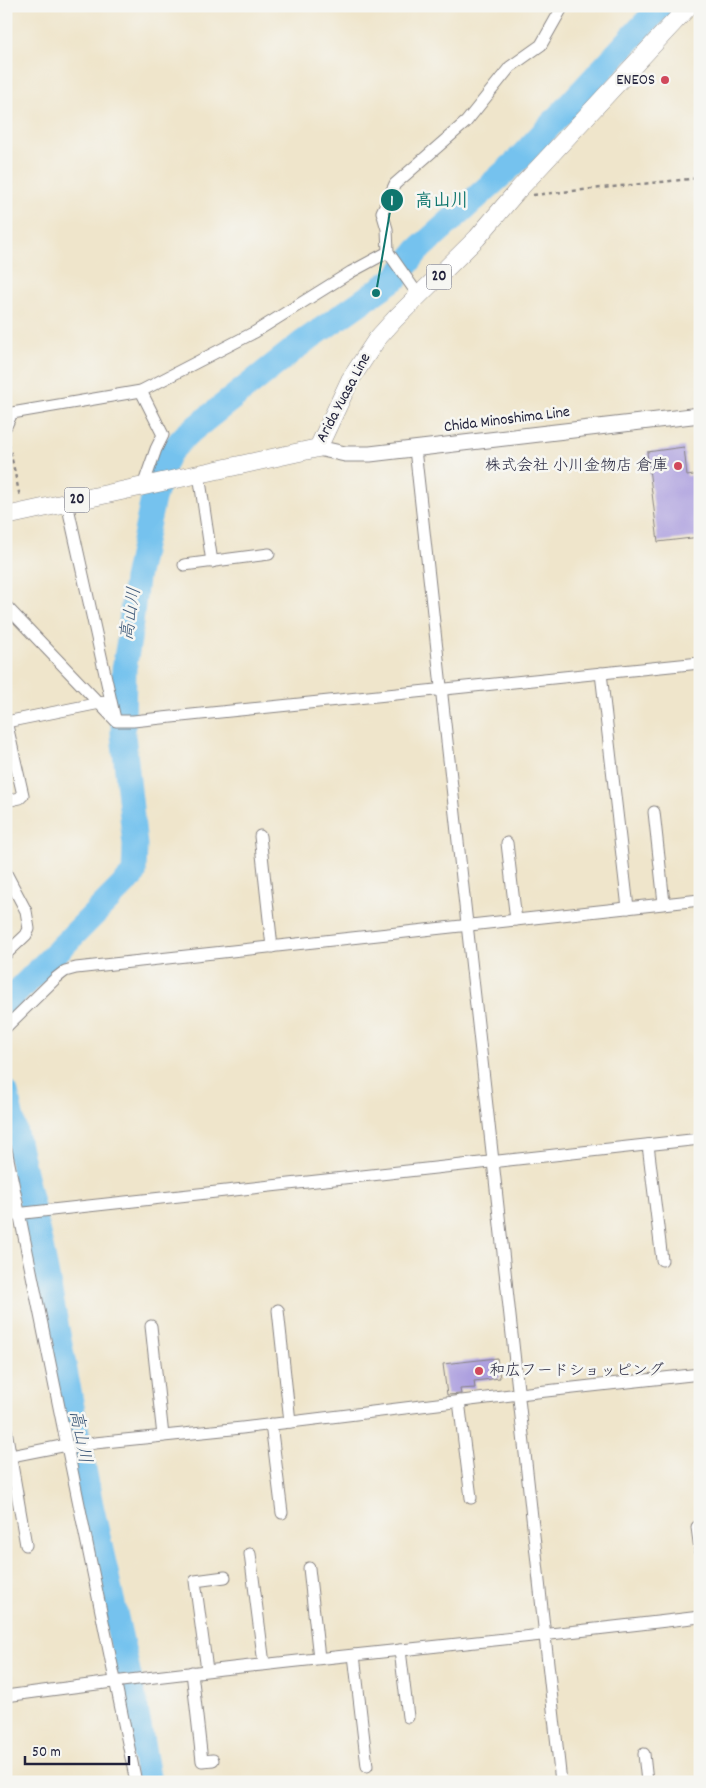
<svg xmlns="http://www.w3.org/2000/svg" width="706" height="1788" viewBox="0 0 706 1788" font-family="Dekko,'Klee One',sans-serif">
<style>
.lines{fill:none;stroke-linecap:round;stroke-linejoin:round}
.river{stroke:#74c2ee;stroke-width:25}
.building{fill:#ada0df}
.street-casing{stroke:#888483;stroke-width:13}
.secondary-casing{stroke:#888483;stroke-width:17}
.primary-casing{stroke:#888483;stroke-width:19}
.path{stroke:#888483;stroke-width:2.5;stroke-dasharray:4 4;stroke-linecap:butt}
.street{stroke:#fff;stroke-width:11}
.secondary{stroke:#fff;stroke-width:15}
.primary{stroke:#fff;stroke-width:18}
.poi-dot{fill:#d1495b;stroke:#f6f6f2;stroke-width:2}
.labels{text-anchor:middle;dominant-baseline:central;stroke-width:5;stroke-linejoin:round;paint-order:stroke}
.shield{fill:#f6f6f2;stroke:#626272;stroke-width:1}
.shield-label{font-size:15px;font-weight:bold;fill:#22223b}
.poi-label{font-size:16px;fill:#22223b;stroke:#f6f6f2;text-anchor:end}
.street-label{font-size:16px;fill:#22223b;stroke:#f6f6f2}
.water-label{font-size:18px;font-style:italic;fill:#3f5a7a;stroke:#f6f6f2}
.leader{fill:none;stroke:#0f766e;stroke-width:2}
.callout-dot{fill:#0f766e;stroke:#f6f6f2;stroke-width:2}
.mark-label{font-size:15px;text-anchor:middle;font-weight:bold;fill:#fff}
.callout-label{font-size:18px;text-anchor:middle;font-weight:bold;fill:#0f766e;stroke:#f6f6f2;stroke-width:5;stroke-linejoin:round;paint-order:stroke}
</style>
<rect width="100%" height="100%" fill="#f6f6f2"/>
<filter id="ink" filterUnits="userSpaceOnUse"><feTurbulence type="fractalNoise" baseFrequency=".02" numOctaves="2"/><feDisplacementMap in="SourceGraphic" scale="10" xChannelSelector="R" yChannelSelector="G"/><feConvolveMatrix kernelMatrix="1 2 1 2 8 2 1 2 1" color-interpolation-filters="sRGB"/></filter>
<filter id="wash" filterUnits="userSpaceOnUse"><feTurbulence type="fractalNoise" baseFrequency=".0096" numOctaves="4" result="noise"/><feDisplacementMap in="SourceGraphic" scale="20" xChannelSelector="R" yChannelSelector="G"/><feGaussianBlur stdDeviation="1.12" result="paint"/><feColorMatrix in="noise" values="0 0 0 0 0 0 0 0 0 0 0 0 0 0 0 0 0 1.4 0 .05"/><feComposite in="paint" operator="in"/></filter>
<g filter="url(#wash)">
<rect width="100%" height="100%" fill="#efe5cb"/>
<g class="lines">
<!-- river -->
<g class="river">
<polyline points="6,1003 134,874 135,845 123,734 124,669 129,640 136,579 153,499 162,469 169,453 186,435 302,343 397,277 418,250 517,161 661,6"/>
<polyline points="6,1093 42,1251 91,1505 134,1698 149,1782"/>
</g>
</g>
<g id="blocks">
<!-- building -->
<g class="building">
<polygon points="684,447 687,476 700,474 700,537 658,542 647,452"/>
<polygon points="497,1358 500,1378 474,1381 475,1388 460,1389 461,1394 447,1395 443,1364"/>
</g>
</g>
</g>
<g filter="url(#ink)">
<use href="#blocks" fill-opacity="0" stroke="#888483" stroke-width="1"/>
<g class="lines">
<defs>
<g id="street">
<polyline points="419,296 388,252 387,229 382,212 395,184 466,122 510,67 541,45 563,6"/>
<polyline points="141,391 163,435 156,449 143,486"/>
<polyline points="6,426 12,413 141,391 255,332 351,272 388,252"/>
<polyline points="415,449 561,1782"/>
<polyline points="199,474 212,562"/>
<polyline points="67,503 115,719"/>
<polyline points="184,565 269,554"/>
<polyline points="6,606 116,721 133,721 700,663"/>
<polyline points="601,673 628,908"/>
<polyline points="6,721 23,795 20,798 6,801"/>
<polyline points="6,722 105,702"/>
<polyline points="654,812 664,903"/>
<polyline points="260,836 272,947"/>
<polyline points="507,843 516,920"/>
<polyline points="6,873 26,911 29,929 26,935 6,954"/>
<polyline points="6,1027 56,978 65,971 76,968 700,900"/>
<polyline points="648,1145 662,1260"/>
<polyline points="6,1149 136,1782"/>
<polyline points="6,1215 700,1139"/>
<polyline points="278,1310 290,1422"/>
<polyline points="151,1326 163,1436"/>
<polyline points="459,1401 471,1498"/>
<polyline points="271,1424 282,1513"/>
<polyline points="6,1430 26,1545"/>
<polyline points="67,1449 95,1443 242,1428 519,1394 700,1374"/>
<polyline points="6,1457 67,1445"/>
<polyline points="697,1527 700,1550"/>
<polyline points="250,1554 264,1664"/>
<polyline points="309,1568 319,1658"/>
<polyline points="400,1650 408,1717"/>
<polyline points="354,1655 367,1766"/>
<polyline points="207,1670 195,1581 225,1577"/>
<polyline points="192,1672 202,1761 213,1760"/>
<path d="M6,1696C237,1664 469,1645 700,1617"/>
<polyline points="644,1754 647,1782"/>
</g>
<polyline id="secondary" points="318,448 345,454 370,454 700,415"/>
<polyline id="primary" points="6,516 318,448 350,380 377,339 395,319 477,238 518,190 689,6"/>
</defs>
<!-- street casing -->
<use href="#street" class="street-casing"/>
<!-- secondary casing -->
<use href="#secondary" class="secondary-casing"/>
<!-- primary casing -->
<use href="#primary" class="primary-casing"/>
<!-- path -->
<g class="path">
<polyline points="533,195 700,178"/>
<polyline points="7,436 20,497"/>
</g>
<!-- street -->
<use href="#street" class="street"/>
<!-- secondary -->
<use href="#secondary" class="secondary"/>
<!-- primary -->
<use href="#primary" class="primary"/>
</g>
</g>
<!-- markers -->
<g class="poi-dot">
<circle cx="665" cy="80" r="5"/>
<circle cx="678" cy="466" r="5"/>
<circle cx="479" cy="1371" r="5"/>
</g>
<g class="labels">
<!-- shield labels -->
<g class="shield">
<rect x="426.5" y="264.5" width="25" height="25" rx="4"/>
<rect x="64.5" y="487.5" width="25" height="25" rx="4"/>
</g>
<g class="shield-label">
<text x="439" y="277">20</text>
<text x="77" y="500">20</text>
</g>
<!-- poi labels -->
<g class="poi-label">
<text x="655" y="80">ENEOS</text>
<text x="668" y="466">株式会社 小川金物店 倉庫</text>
<text x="489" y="1371" text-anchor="start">和広フードショッピング</text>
</g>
<!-- street labels -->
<g class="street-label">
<text transform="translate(344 398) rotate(-62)">Arida Yuasa Line</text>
<text transform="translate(507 420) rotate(-7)">Chida Minoshima Line</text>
</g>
<!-- water labels -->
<g class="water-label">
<text transform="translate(132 614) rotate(-81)">高山川</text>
<text transform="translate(79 1437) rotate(79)">高山川</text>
</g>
</g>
<!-- callouts -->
<path class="leader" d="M376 293L392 200"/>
<g class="callout-dot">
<circle cx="376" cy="293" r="5"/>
<circle cx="392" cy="200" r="12"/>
</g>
<g class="mark-label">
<text x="392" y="205">1</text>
</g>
<g class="callout-label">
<text x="442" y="206">高山川</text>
</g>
<!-- margin -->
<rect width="706" height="1788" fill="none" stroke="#f6f6f2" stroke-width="25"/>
<!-- scale -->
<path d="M25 1756v8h104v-8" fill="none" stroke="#22223b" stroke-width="2.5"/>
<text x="32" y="1756" font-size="15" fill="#22223b" stroke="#f6f6f2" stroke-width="4" paint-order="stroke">50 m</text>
</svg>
